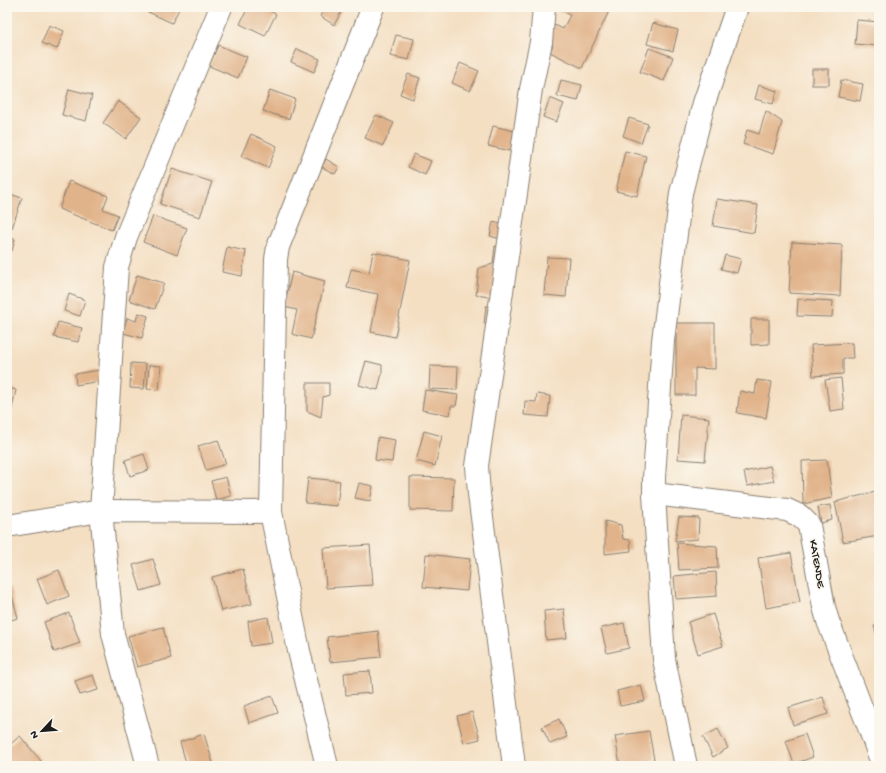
<svg xmlns="http://www.w3.org/2000/svg" width="886" height="773" viewBox="0 0 886 773" font-family="'Gochi Hand',sans-serif">
<style>
.building{fill:#e1b38a}
.lines{fill:none;stroke-linecap:round;stroke-linejoin:round}
.street-casing{stroke:#887e70;stroke-width:24}
.street{stroke:#fff;stroke-width:22}
.labels{text-anchor:middle;dominant-baseline:central;stroke-width:3;stroke-linejoin:round;paint-order:stroke}
.street-label{font-size:12px;fill:#1c1c1c;stroke:#fbf7ec}
</style>
<rect width="100%" height="100%" fill="#fbf7ec"/>
<filter id="ink" filterUnits="userSpaceOnUse"><feTurbulence type="fractalNoise" baseFrequency=".025" numOctaves="2"/><feDisplacementMap in="SourceGraphic" scale="8" xChannelSelector="R" yChannelSelector="G"/><feConvolveMatrix kernelMatrix="1 2 1 2 8 2 1 2 1" color-interpolation-filters="sRGB"/></filter>
<filter id="wash" filterUnits="userSpaceOnUse"><feTurbulence type="fractalNoise" baseFrequency=".012" numOctaves="4" result="noise"/><feDisplacementMap in="SourceGraphic" scale="16" xChannelSelector="R" yChannelSelector="G"/><feGaussianBlur stdDeviation="0.9" result="paint"/><feColorMatrix in="noise" values="0 0 0 0 0 0 0 0 0 0 0 0 0 0 0 0 0 1.4 0 .05"/><feComposite in="paint" operator="in"/></filter>
<g filter="url(#wash)">
<rect width="100%" height="100%" fill="#f4dfc3"/>
<g id="blocks">
<!-- building -->
<g class="building">
<polygon points="148,7 180,7 172,23 146,11"/>
<polygon points="248,7 263,7 276,14 265,36 240,24"/>
<polygon points="325,7 344,7 334,25 320,16"/>
<polygon points="564,7 599,7 609,11 582,68 550,52 553,45 546,42 555,25 563,29 570,15 562,11"/>
<polygon points="857,20 879,22 879,46 855,44"/>
<polygon points="653,23 678,30 673,51 647,44"/>
<polygon points="49,25 64,31 57,49 42,43"/>
<polygon points="396,35 414,39 409,60 390,56"/>
<polygon points="218,45 247,57 238,78 209,66"/>
<polygon points="649,48 673,57 664,81 640,72"/>
<polygon points="297,49 320,59 314,72 291,62"/>
<polygon points="460,63 479,71 470,91 452,83"/>
<rect x="812" y="69" width="17" height="16"/>
<polygon points="408,74 420,78 413,99 400,94"/>
<polygon points="561,80 582,85 578,101 557,96"/>
<polygon points="841,80 863,84 860,101 838,97"/>
<polygon points="759,85 777,91 773,104 755,99"/>
<polygon points="69,89 92,95 86,121 62,115"/>
<polygon points="270,90 295,99 289,119 263,111"/>
<polygon points="550,98 564,104 556,122 543,117"/>
<polygon points="118,101 141,117 126,139 103,123"/>
<polygon points="766,111 782,122 773,154 743,144 747,130 759,134"/>
<polygon points="376,115 394,123 383,146 365,138"/>
<polygon points="629,118 648,124 641,143 623,136"/>
<polygon points="493,126 519,132 515,152 488,146"/>
<polygon points="251,134 277,146 268,168 241,156"/>
<polygon points="625,151 646,156 637,196 616,191"/>
<polygon points="414,154 431,161 425,175 408,167"/>
<polygon points="326,159 339,167 335,174 322,167"/>
<polygon points="172,169 212,182 200,217 160,204"/>
<polygon points="69,181 108,196 103,209 118,215 112,230 59,209"/>
<polygon points="7,193 22,198 12,228 7,226"/>
<polygon points="717,199 758,205 754,233 713,226"/>
<polygon points="153,216 187,228 177,255 143,242"/>
<polygon points="493,222 517,228 514,243 490,236"/>
<polygon points="7,230 11,231 9,238 15,239 12,251 7,250"/>
<polygon points="792,242 842,245 840,296 789,293"/>
<polygon points="495,246 509,248 503,299 476,295 479,268 493,264"/>
<polygon points="227,247 246,251 242,276 222,272"/>
<polygon points="373,252 410,260 395,337 371,332 378,294 347,288 351,269 369,273"/>
<polygon points="725,255 741,259 737,273 721,269"/>
<polygon points="547,257 569,258 566,297 544,295"/>
<polygon points="292,272 325,281 311,339 292,334 297,310 284,307"/>
<polygon points="137,275 164,283 155,309 129,300"/>
<polygon points="69,294 85,300 80,316 64,311"/>
<polygon points="798,299 833,301 832,317 797,316"/>
<polygon points="486,306 502,308 500,326 484,324"/>
<polygon points="138,313 148,316 142,338 123,333 127,318 136,321"/>
<polygon points="751,319 769,319 769,344 751,345"/>
<polygon points="58,322 82,328 78,342 54,337"/>
<polygon points="676,323 715,323 715,369 695,368 695,395 676,395"/>
<polygon points="852,343 853,358 843,358 843,374 813,376 811,345"/>
<polygon points="366,361 382,365 382,373 378,390 359,385"/>
<polygon points="131,363 146,364 144,389 130,388"/>
<polygon points="149,365 161,366 159,390 147,389"/>
<polygon points="430,366 458,367 457,390 429,389"/>
<polygon points="99,370 101,381 76,385 75,374"/>
<polygon points="841,378 844,409 830,411 825,380"/>
<polygon points="757,380 772,382 766,418 737,413 740,391 755,394"/>
<polygon points="307,383 329,383 329,395 323,397 321,417 307,411"/>
<polygon points="7,387 16,390 8,426 7,426"/>
<polygon points="425,390 458,395 456,406 451,406 450,415 422,410"/>
<polygon points="537,394 550,396 548,417 524,415 525,401 536,402"/>
<polygon points="681,415 709,418 705,461 678,459"/>
<polygon points="424,431 442,436 435,466 416,461"/>
<polygon points="378,437 395,440 392,462 375,460"/>
<polygon points="218,440 226,464 206,470 198,446"/>
<polygon points="144,454 149,470 130,476 125,460"/>
<polygon points="827,460 832,498 803,504 802,461"/>
<polygon points="770,466 774,481 747,486 744,472"/>
<polygon points="226,477 231,496 216,500 211,481"/>
<polygon points="410,477 454,478 453,511 410,510"/>
<polygon points="308,478 340,481 337,506 305,503"/>
<polygon points="359,483 373,486 370,501 355,498"/>
<polygon points="879,491 879,536 843,542 835,502"/>
<polygon points="830,505 832,520 821,523 818,507"/>
<polygon points="679,517 699,518 698,539 675,541"/>
<polygon points="605,521 621,525 623,539 630,540 631,551 605,554"/>
<polygon points="677,543 717,546 718,568 679,570"/>
<polygon points="370,545 373,585 326,588 323,548"/>
<polygon points="791,553 800,602 766,608 758,558"/>
<polygon points="426,554 470,559 467,591 423,587"/>
<polygon points="153,559 161,585 141,591 133,565"/>
<polygon points="243,569 252,604 221,611 212,577"/>
<polygon points="59,570 69,596 47,605 37,579"/>
<polygon points="716,572 717,596 676,599 674,576"/>
<polygon points="7,588 10,588 18,618 7,621"/>
<polygon points="564,609 567,638 546,640 544,611"/>
<polygon points="69,613 80,643 54,652 44,622"/>
<polygon points="713,614 723,646 698,654 688,622"/>
<polygon points="268,617 272,643 251,646 248,621"/>
<polygon points="624,623 629,648 607,653 601,628"/>
<polygon points="879,624 879,644 874,626"/>
<polygon points="163,627 171,658 137,667 128,636"/>
<polygon points="378,631 381,657 330,662 327,637"/>
<polygon points="370,671 372,693 346,695 344,673"/>
<polygon points="93,675 98,690 80,695 75,681"/>
<polygon points="641,685 645,701 620,706 617,691"/>
<polygon points="272,696 278,713 249,723 244,706"/>
<polygon points="823,697 828,714 793,725 788,708"/>
<polygon points="472,712 480,739 464,743 457,716"/>
<polygon points="559,719 567,737 550,744 542,727"/>
<polygon points="718,729 728,748 713,757 703,737"/>
<polygon points="649,731 654,760 620,766 615,736"/>
<polygon points="204,734 213,763 203,766 187,766 180,742"/>
<polygon points="805,734 813,757 794,764 786,741"/>
<polygon points="20,736 41,761 35,766 9,766 7,764 7,747"/>
</g>
</g>
</g>
<g filter="url(#ink)">
<use href="#blocks" fill-opacity="0" stroke="#887e70" stroke-width="1"/>
<g class="lines">
<defs>
<g id="street">
<polyline points="654,494 787,510 800,516 809,525 824,607 828,621 870,730 879,755"/>
<polyline points="7,526 101,511 271,512"/>
<polyline points="148,766 113,634 101,511 117,267 126,237 221,7"/>
<polyline points="327,766 299,651 271,512 276,259 278,247 373,7"/>
<polyline points="514,766 479,494 477,466 531,89 541,42 544,7"/>
<polyline points="686,766 664,659 654,494 654,478 663,341 681,193 704,103 737,7"/>
</g>
</defs>
<!-- street casing -->
<use href="#street" class="street-casing"/>
<!-- street -->
<use href="#street" class="street"/>
</g>
</g>
<g class="labels">
<!-- street labels -->
<g class="street-label">
<text transform="translate(816 564) rotate(80)">KATENDE</text>
</g>
</g>
<!-- margin -->
<rect width="886" height="773" fill="none" stroke="#fbf7ec" stroke-width="24"/>
<!-- north arrow -->
<g transform="translate(42 731) rotate(244)" stroke="#fbf7ec" stroke-width="3" paint-order="stroke">
<path d="M0-3L7 15L0 10L-7 15Z" fill="#1c1c1c"/>
<text y="-6" font-size="11" font-weight="bold" text-anchor="middle" fill="#1c1c1c">N</text>
</g>
</svg>
